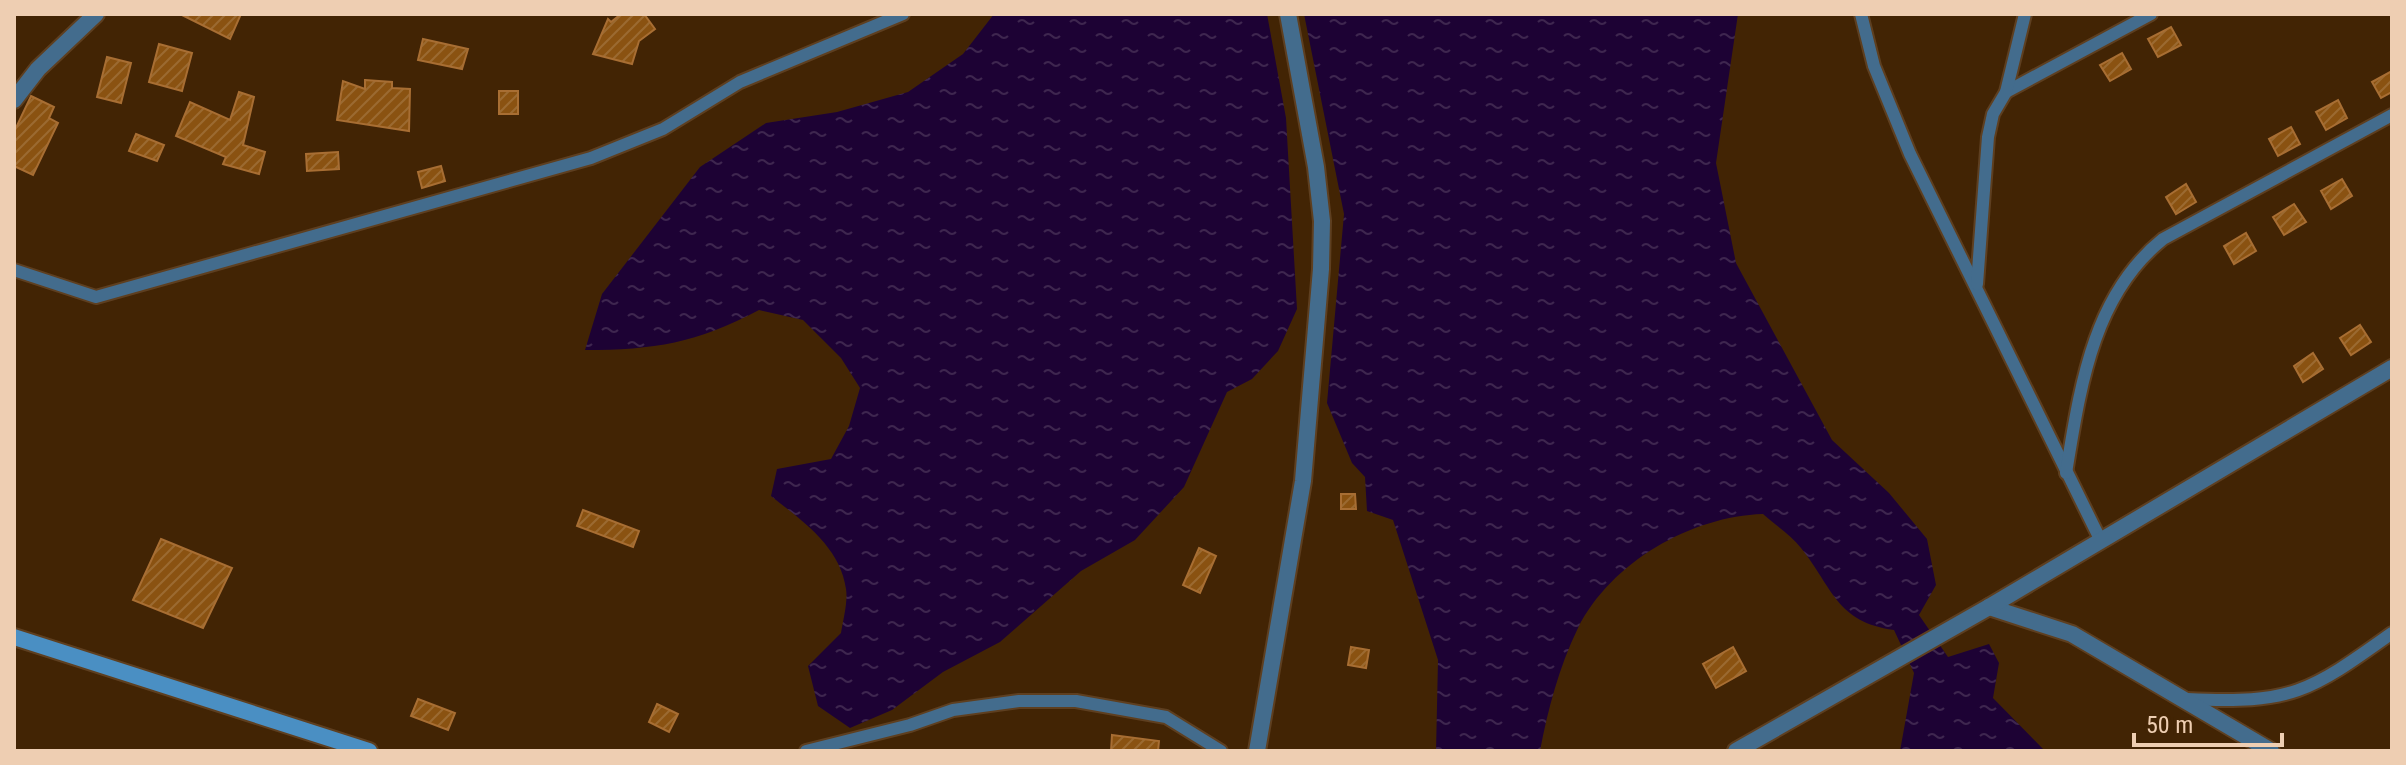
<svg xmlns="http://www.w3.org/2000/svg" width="2406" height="765" viewBox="0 0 2406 765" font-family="'Roboto Condensed',sans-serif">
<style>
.water{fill:url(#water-ripples)}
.building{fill:url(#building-hatch);stroke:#a86e33;stroke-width:2}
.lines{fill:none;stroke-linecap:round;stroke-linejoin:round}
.lane-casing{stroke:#5e3f20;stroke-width:16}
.street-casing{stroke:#5e3f20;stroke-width:20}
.secondary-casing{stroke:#5e3f20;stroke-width:20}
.lane{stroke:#436c8d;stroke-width:12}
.street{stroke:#436c8d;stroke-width:16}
.secondary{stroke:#4a8fc3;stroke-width:16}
</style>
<defs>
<pattern id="water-ripples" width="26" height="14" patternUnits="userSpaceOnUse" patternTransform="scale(2)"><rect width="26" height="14" fill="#1d0234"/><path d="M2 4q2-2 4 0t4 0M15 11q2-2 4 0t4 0" fill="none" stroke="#3e264f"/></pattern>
<pattern id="building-hatch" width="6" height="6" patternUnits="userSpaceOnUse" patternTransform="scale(2)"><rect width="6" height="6" fill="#8a5211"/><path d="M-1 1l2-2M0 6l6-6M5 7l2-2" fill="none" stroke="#9b6a31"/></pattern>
</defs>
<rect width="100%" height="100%" fill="#422404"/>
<!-- water -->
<g class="water">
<path d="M994,14H1267L1286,118L1297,309L1278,351L1252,379L1227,392L1184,487L1135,540L1081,571L1000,642L943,672L892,710L850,728L818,706L808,666L841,633C843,620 848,602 846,589C840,546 801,520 771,496L777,469L831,459L849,426L860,388L841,358L803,320L759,310C696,343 655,350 585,350L602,294L700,167L766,123L837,112L908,92L963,54Z"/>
<path d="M1304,14H1738L1716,163L1736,263L1832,440L1889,493L1927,539L1936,585L1919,615L1948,657L1989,644L1999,663L1993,698L2045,751H1900L1914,673L1894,630C1836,622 1833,588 1801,548C1791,535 1775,525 1763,514C1692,516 1611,562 1578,628C1559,667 1548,709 1540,751H1436L1438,660L1393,520L1367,511L1365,477L1352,463L1327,403L1344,214Z"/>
</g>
<!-- building -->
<g class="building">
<polygon points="180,14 241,14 230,39"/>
<polygon points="621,14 644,14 655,29 639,41 632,64 593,54 608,19 611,22"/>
<polygon points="2171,27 2181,45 2158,57 2148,39"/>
<polygon points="423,39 468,49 462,69 418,60"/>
<polygon points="159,44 192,53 182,91 149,82"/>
<polygon points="2122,53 2131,69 2110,81 2100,65"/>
<polygon points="107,57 131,63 121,103 97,97"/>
<polygon points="2392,71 2392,92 2381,98 2372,82"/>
<polygon points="365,80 392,82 392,88 410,89 409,131 337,120 343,81 365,89"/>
<rect x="499" y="91" width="19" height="23"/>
<polygon points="239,92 254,97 243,145 265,152 259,174 223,164 226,157 176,136 190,102 230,120"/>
<polygon points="31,96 54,107 49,118 58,123 33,175 14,166 14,132"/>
<polygon points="2338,100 2347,118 2326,130 2316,112"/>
<polygon points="2291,127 2300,144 2278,156 2269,139"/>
<polygon points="136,134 164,145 157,161 129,151"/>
<polygon points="338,152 339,169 307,171 306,154"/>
<polygon points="441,166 445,181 422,188 418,172"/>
<polygon points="2342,179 2352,196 2331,209 2321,191"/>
<polygon points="2186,184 2196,202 2176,214 2166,197"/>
<polygon points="2294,204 2306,222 2284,235 2273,217"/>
<polygon points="2246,233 2256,251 2234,264 2224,246"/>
<polygon points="2360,325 2371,342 2351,355 2340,338"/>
<polygon points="2313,353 2323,369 2303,382 2294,366"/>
<polygon points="1341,494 1355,494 1356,509 1341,509"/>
<polygon points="583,510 639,531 633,547 577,526"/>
<polygon points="161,539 232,568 203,628 133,600"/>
<polygon points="1199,548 1216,556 1200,593 1183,585"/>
<polygon points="1351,647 1369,650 1366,668 1348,665"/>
<polygon points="1733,647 1746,671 1716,688 1703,664"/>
<polygon points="418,699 455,713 448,730 411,716"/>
<polygon points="657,704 678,714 669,732 649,722"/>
<polygon points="1112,735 1159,741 1158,751 1111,751"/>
</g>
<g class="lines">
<defs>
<g id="lane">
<polyline points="1861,14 1874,66 1910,154 2101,541"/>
<polyline points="2006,92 2151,14"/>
<polyline points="14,270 96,297 591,158 663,129 740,82 903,14"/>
<polyline points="1977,284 1988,137 1993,114 2006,92 2025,14"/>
<path d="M2066,473C2080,389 2092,296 2163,239L2392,115"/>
<path d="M2187,699C2292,704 2308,693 2392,633"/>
<polyline points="806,751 910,725 953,710 1019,701 1076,701 1166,717 1221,751"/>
</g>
<g id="street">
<polyline points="14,100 38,69 96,14"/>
<polyline points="1989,607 2072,634 2271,751"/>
<polyline points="1257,751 1303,481 1321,269 1322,221 1316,167 1288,14"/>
<polyline points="1736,751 1989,607 2392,368"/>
</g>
<polyline id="secondary" points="14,637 369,751"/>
</defs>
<!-- lane casing -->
<use href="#lane" class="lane-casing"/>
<!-- street casing -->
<use href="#street" class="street-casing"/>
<!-- secondary casing -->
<use href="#secondary" class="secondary-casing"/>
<!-- lane -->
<use href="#lane" class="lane"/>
<!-- street -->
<use href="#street" class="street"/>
<!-- secondary -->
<use href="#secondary" class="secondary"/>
</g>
<!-- border -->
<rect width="2406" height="765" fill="none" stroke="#eeceb2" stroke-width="32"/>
<!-- scale -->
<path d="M2134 733v12h148v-12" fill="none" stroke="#eeceb2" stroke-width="4"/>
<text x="2146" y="733" font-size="24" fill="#eeceb2" stroke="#422404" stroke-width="6" paint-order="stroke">50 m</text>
</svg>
